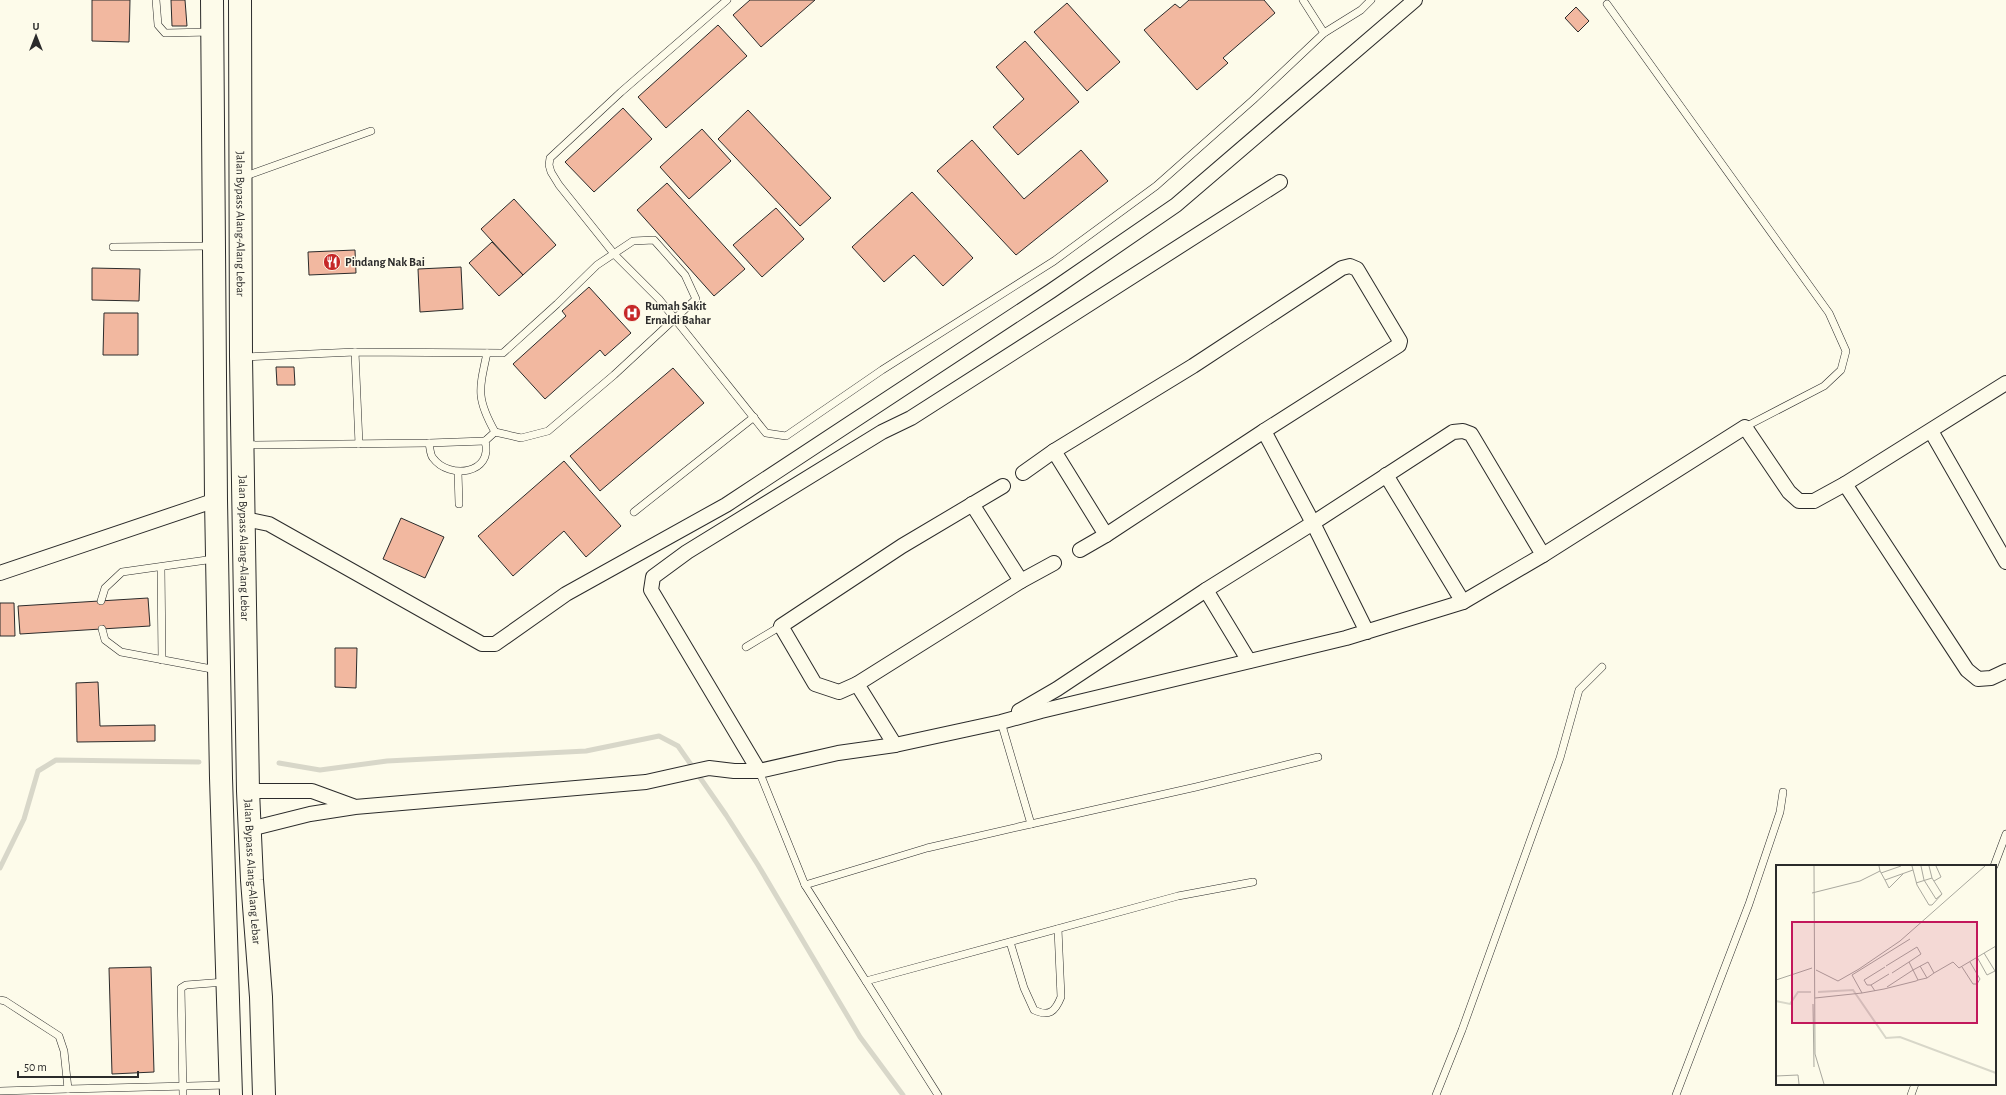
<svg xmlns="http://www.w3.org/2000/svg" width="2006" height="1095" viewBox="0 0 2006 1095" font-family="'Alegreya Sans',sans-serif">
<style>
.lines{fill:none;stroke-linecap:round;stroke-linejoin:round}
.stream{stroke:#d8d7c9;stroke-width:5}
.building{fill:#f2b8a0;stroke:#2b2b2b}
.lane-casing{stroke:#2b2b2b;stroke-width:8}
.street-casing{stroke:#2b2b2b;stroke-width:16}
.highway-casing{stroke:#2b2b2b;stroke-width:24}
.lane{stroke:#fdfbea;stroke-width:7}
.street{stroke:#fdfbea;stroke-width:14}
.highway{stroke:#fdfbea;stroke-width:22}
.labels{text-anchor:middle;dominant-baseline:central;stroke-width:3;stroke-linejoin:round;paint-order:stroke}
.street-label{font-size:12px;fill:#2b2b2b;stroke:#fdfbea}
.poi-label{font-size:12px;font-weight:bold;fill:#2b2b2b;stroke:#fdfbea;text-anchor:start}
.inset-river{fill:none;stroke:#d8d7c9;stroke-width:2}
.inset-road{fill:none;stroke:#a9a89e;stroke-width:1}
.view{fill:#c2185b;fill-opacity:0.15;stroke:#c2185b;stroke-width:2}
.inset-edge{fill:none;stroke:#2b2b2b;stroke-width:2}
</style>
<rect width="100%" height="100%" fill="#fdfbea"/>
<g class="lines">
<!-- stream -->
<g class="stream">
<polyline points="279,763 320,770 387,761 586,751 659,736 678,746 726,815 758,865 860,1037 903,1095"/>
<polyline points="0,868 24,819 38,771 56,760 199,762"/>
</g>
</g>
<!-- building -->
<g class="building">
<polygon points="92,0 130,0 129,42 92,41"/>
<polygon points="171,0 185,0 187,26 172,26"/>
<polygon points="750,0 815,0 761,47 733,15"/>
<polygon points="1189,0 1264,0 1275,13 1223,58 1228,63 1197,90 1144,30 1175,4 1180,8"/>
<polygon points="1067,3 1120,62 1087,91 1034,32"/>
<polygon points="1576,7 1589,21 1578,32 1565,18"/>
<polygon points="718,25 747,56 666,128 638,97"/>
<polygon points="1025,41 1079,102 1018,155 993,127 1024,99 996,67"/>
<polygon points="623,108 652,139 594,192 565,162"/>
<polygon points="748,110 831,198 800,226 718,139"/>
<polygon points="702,129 731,161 689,199 660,167"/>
<polygon points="972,140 1024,199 1081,150 1108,181 1016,255 937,171"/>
<polygon points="667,183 745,269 714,296 637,210"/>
<polygon points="912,192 973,258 943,286 914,255 884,282 852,247"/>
<polygon points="514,199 556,245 523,275 481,229"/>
<polygon points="776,208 804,239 762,277 733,245"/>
<polygon points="492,242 523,275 499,296 469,263"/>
<polygon points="355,250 356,273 309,275 308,252"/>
<polygon points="461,267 463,309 420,312 418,269"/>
<polygon points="92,268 140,269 139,301 92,300"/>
<polygon points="589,287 631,333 605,356 600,350 545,399 513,364 566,316 562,311"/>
<polygon points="104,313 138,313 138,355 103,355"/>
<polygon points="276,367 294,367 295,385 277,385"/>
<polygon points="673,368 704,403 600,491 570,456"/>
<polygon points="564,461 621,526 586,557 564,531 513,576 478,536"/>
<polygon points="401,518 444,537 425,578 383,559"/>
<polygon points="148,598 150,626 20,634 18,606"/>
<polygon points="0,603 14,603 15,636 0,636"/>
<polygon points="335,648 357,648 356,688 335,687"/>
<polygon points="98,682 100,726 155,725 155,741 77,742 76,683"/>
<polygon points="151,967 154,1072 112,1074 109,968"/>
</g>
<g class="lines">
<defs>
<g id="lane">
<polyline points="156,0 158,25 165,33 211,32"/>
<polyline points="727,0 621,92 550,158 549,165 551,172 559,185 615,255 659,299 766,433 786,436 882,370 1054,261 1156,186 1253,100 1324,33 1361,10 1371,0"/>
<polyline points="1303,0 1324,33"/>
<polyline points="1607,4 1829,313 1846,351 1841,370 1824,386 1745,427"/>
<polyline points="243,177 371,131"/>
<polyline points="113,247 212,246"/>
<polyline points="355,352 359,444"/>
<polyline points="243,357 355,352 503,353 557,304 597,265 633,241 654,240 685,275 696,299 614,375 548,431 521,438 495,432"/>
<path d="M429,443C430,447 430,455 433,458C449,480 494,474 485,441"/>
<path d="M244,445L429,443L485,441L495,432C476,398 479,390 487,353"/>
<polyline points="458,472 459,504"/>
<polyline points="634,512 754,417"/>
<polyline points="161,567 162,660"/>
<polyline points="101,601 105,588 122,572 214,559"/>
<polyline points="102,629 105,640 121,652 217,670"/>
<polyline points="746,647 781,626"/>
<polyline points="759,771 805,885 927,848 1031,824 1001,722"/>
<polyline points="1031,824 1196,787 1318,757"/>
<polyline points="1994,866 2006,834"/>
<polyline points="805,885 938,1095"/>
<path d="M1010,942L1024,988L1034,1010C1049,1017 1055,1012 1061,997L1058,929"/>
<polyline points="866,981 1178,896 1253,882"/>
<polyline points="0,1000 5,1001 59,1036 64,1051 68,1089 228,1085"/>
<polyline points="0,1091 68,1089"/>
<polyline points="183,1095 181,988 186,985 225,982"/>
<polyline points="1436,1095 1462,1030 1560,758 1579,690 1602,667"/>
<polyline points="1676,1095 1749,904 1780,812 1783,792"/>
<polyline points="1911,1095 1915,1084"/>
</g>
<g id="street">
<polyline points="1931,431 2006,562"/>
<polyline points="1054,451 1106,535"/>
<polyline points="1023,473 1054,451 1193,366 1342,268 1350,266 1357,269 1400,341 1399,345 1264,431"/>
<polyline points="1386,475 1463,602"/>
<polyline points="1845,484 1967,670 1978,679 1991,678 2006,671"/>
<polyline points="972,504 1021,581"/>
<polyline points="245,519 269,524 482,644 495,644 566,594 726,505 1051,291 1176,205 1415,0"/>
<polyline points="1543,555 1745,427 1789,492 1799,501 1814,501 1845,484 2006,383"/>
<polyline points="0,573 216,500"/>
<polyline points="1206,590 1249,661"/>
<polyline points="857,684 839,692 815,684 781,626 902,546 1003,486"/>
<polyline points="1019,711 1057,689 1206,590 1313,523 1264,431 1106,535 1080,550"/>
<polyline points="895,745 857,684 1021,581 1054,563"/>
<polyline points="759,771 651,590 653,577 687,552 882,432 911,418 1280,182"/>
<polyline points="248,791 312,791 353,806"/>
<polyline points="250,829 310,814 355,807 646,782 709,768 734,771 759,771 838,753 895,745 1001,722 1041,711 1346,638 1463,602 1543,555 1471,434 1463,431 1453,432 1313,523 1367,632"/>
</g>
<g id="highway">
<polyline points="212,0 216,500 221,778 231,1095"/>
<path id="s1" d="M240,0L241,357L248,791L252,880L261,997L264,1095"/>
</g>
</defs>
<!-- lane casing -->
<use href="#lane" class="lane-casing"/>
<!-- street casing -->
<use href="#street" class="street-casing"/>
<!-- highway casing -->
<use href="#highway" class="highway-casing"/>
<!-- lane -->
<use href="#lane" class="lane"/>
<!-- street -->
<use href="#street" class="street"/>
<!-- highway -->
<use href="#highway" class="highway"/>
</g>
<!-- icons -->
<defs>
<symbol id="restaurant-disc" viewBox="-11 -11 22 22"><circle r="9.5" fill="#c62828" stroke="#fdfbea"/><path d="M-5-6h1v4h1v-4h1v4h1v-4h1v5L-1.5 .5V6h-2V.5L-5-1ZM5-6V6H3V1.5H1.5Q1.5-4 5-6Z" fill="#fff"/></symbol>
<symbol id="hospital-disc" viewBox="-11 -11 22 22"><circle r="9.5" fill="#c62828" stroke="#fdfbea"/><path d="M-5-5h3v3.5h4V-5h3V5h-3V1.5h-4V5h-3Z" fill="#fff"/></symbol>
</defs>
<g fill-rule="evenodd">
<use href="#restaurant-disc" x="322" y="252" width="20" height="20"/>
<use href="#hospital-disc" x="622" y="303" width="20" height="20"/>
</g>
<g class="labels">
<!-- street labels -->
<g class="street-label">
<text stroke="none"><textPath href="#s1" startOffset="224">Jalan Bypass Alang-Alang Lebar</textPath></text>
<text stroke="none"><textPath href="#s1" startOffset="548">Jalan Bypass Alang-Alang Lebar</textPath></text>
<text stroke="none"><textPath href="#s1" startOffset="872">Jalan Bypass Alang-Alang Lebar</textPath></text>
</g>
<!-- poi labels -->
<g class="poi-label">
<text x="345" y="262">Pindang Nak Bai</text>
<text x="645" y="306">Rumah Sakit<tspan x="645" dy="14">Ernaldi Bahar</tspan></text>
</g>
</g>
<!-- overview -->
<g transform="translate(1776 865)">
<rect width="220" height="220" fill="#fdfbea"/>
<path class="inset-river" d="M42,127L77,125L110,173L124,172L220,208M0,136L14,139L22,127H35"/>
<path class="inset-road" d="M38,1L39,189L48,219M136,1L141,20L153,40H156L166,29M145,1L148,15L160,34L166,29L156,13L153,1M104,6L109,15L137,5M105,8L125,1M109,15L113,23L127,9M158,16L165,12L160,1M140,18L156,13M36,28L84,16L104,6L103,1M201,92L211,110L219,106L208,88M110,101L141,82L145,89L133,97M144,101L151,113M186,102L197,119H201L204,114L194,97M40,105L62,116L83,104L124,76L209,1M158,108L177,97L183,103L220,81M0,115L36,103M95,120H91L88,115L109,102M111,122L137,105L133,97L116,108M99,126L95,120L113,109M86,128L76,110L134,74M39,133L86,128L108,124L140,116L142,115L151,113L158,108L152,97L137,105L142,115M37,139L38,202M0,211L22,210L23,219"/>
<path class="view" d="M16,57H201V158H16Z"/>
<rect width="220" height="220" class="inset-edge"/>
</g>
<!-- north arrow -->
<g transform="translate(36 36)" stroke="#fdfbea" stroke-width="3" paint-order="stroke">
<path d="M0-3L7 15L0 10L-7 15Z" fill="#2b2b2b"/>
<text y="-6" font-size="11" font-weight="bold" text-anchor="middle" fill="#2b2b2b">U</text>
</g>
<!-- scale -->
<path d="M18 1071v6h120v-6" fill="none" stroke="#2b2b2b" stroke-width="2"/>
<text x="24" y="1071" font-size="12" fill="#2b2b2b" stroke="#fdfbea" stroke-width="3" paint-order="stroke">50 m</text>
</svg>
